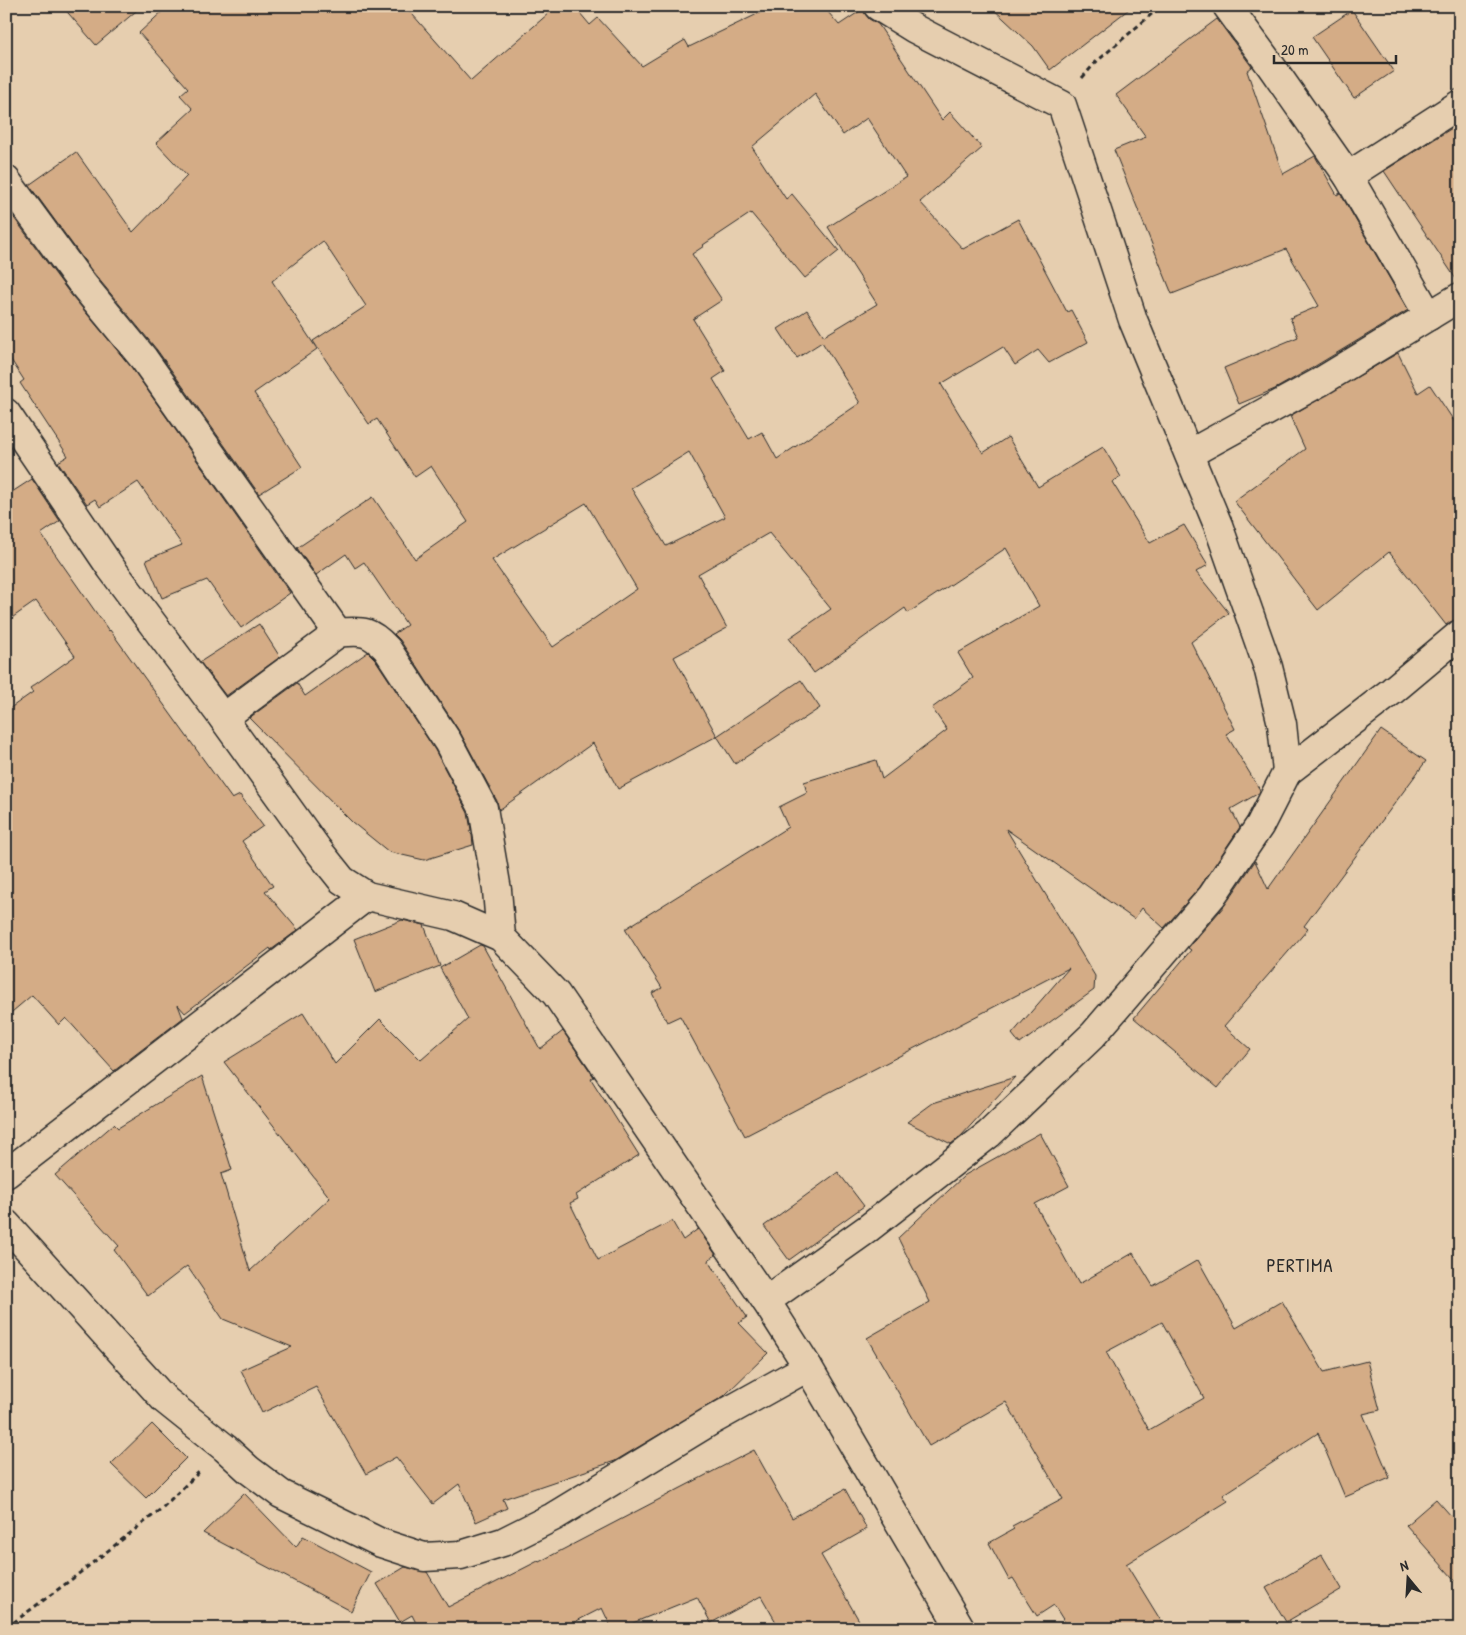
<svg xmlns="http://www.w3.org/2000/svg" width="1466" height="1635" viewBox="0 0 1466 1635" font-family="'Patrick Hand',sans-serif">
<style>
.building{fill:#d4ac86;stroke:#2b2b2b;fill-rule:evenodd}
.lines{fill:none;stroke-linecap:round;stroke-linejoin:round}
.minor-casing{stroke:#2b2b2b;stroke-width:31}
.path{stroke:#2b2b2b;stroke-width:3;stroke-dasharray:5 4;stroke-linecap:butt}
.minor{stroke:#e6ceaf;stroke-width:28}
.labels{text-anchor:middle;dominant-baseline:central;stroke-width:4.5;stroke-linejoin:round;paint-order:stroke}
.quarter-label{font-size:19px;letter-spacing:1px;fill:#2b2b2b;stroke:#e6ceaf}
</style>
<rect width="100%" height="100%" fill="#e6ceaf"/>
<filter id="ink" filterUnits="userSpaceOnUse"><feTurbulence type="fractalNoise" baseFrequency=".02" numOctaves="2"/><feDisplacementMap in="SourceGraphic" scale="10" xChannelSelector="R" yChannelSelector="G"/><feConvolveMatrix kernelMatrix="1 2 1 2 8 2 1 2 1" color-interpolation-filters="sRGB"/></filter>
<g filter="url(#ink)">
<!-- building -->
<g class="building">
<polygon points="62,6 142,6 96,45"/>
<path d="M168,6H405L471,81L557,6H574L590,25L598,18L642,66L685,40L689,47L774,6H823L839,25L863,9L865,14L869,19L878,24L942,120L950,112L982,148L920,202L963,249L1018,219L1067,312L1071,310L1088,342L1049,363L1038,350L1015,365L1003,347L941,384L983,453L1008,437L1038,487L1103,447L1121,477L1112,482L1150,543L1184,525L1208,565L1196,572L1229,613L1191,642L1235,729L1226,734L1260,790L1259,793L1231,809L1240,827L1200,887L1164,928L1142,908L1134,919L1006,829L1095,976L1094,990L1020,1044L1012,1034L1069,968L745,1136L680,1016L667,1022L652,993L662,988L625,929L788,827L779,807L807,793L804,782L876,760L882,779L947,730L932,708L973,678L958,653L1039,606L1006,548L908,613L905,608L814,673L789,638L831,609L769,533L698,574L727,628L674,657L717,736L618,789L593,743L499,810L497,801L461,734L400,640L394,634L407,625L364,562L355,568L346,554L316,575L297,548L373,497L415,559L468,522L431,466L415,477L377,419L369,424L313,341L366,306L323,241L272,281L317,349L254,393L302,467L259,494L157,350L92,271L29,185L76,152L133,232L187,176L156,143L193,109L180,95L188,88L139,33ZM815,94L843,135L867,118L906,177L828,227L877,304L824,336L807,310L778,329L797,358L822,342L860,403L777,459L762,432L749,439L713,379L725,371L693,319L722,300L692,254L704,246L703,245L751,213L805,278L839,251L792,194L786,199L752,147ZM689,452L725,517L666,546L631,488ZM586,503L637,589L553,647L492,560Z"/>
<polygon points="990,6 1133,6 1050,70 1033,46"/>
<polygon points="1352,10 1394,71 1354,98 1312,37"/>
<polygon points="1217,19 1252,67 1247,71 1283,174 1315,156 1337,195 1340,193 1408,310 1312,368 1275,389 1239,404 1224,368 1298,337 1290,318 1319,306 1286,249 1172,294 1114,150 1146,137 1116,95"/>
<polygon points="1460,123 1460,281 1458,282 1384,171"/>
<polygon points="6,207 68,291 132,368 290,593 241,628 207,580 162,598 146,560 182,545 138,482 100,507 95,499 87,504 58,462 68,456 20,383 24,380 6,352"/>
<polygon points="1398,353 1418,393 1430,385 1460,430 1460,619 1450,622 1446,625 1389,552 1318,610 1234,501 1305,449 1290,416"/>
<polygon points="32,479 60,521 41,534 109,631 110,630 232,799 240,795 263,826 242,841 273,886 265,891 298,930 271,950 270,948 185,1013 178,1005 183,1018 114,1071 66,1018 59,1025 32,995 6,1017 6,711 33,692 30,688 75,656 36,601 6,622 6,484 12,492"/>
<polygon points="259,624 280,657 226,696 200,662"/>
<polygon points="368,652 375,659 435,750 468,813 471,830 469,831 472,835 473,845 424,860 389,852 352,822 249,718 297,683 305,696"/>
<polygon points="801,680 820,708 735,764 717,736"/>
<polygon points="1381,730 1426,761 1304,926 1308,929 1224,1026 1250,1049 1218,1088 1134,1018 1191,950 1188,948 1225,905 1255,861 1268,889"/>
<polygon points="402,920 424,925 440,966 375,992 354,939"/>
<polygon points="480,945 483,946 540,1049 563,1031 594,1077 591,1079 639,1155 576,1195 578,1199 570,1203 598,1260 672,1221 683,1240 698,1229 716,1255 708,1260 747,1317 739,1323 768,1353 724,1396 615,1461 503,1499 507,1508 476,1522 459,1484 433,1504 396,1457 366,1474 316,1387 262,1413 241,1370 292,1347 223,1319 187,1266 148,1296 114,1250 119,1246 55,1175 114,1124 118,1128 202,1076 232,1170 221,1174 250,1271 330,1198 224,1062 303,1013 335,1064 380,1019 421,1060 468,1019 440,968"/>
<polygon points="1015,1077 961,1136 951,1144 907,1122 933,1103"/>
<path d="M1040,1133L1069,1186L1035,1204L1079,1284L1133,1253L1153,1286L1198,1260L1236,1328L1282,1301L1324,1372L1367,1361L1380,1410L1363,1414L1390,1478L1345,1497L1318,1433L1223,1495L1228,1501L1126,1564L1166,1629H1069L1054,1605L1037,1616L1013,1578L1009,1580L989,1543L1014,1529L1012,1526L1063,1499L1006,1402L929,1446L867,1338L930,1302L898,1238L965,1175ZM1162,1322L1204,1398L1149,1430L1106,1352Z"/>
<polygon points="838,1172 864,1206 789,1260 764,1226"/>
<polygon points="152,1424 186,1458 146,1498 111,1464"/>
<polygon points="754,1450 792,1518 845,1489 867,1529 821,1555 864,1629 780,1629 761,1596 711,1623 697,1597 618,1629 612,1629 602,1608 561,1629 405,1629 416,1623 412,1615 400,1622 377,1584 405,1567 427,1572 448,1607 538,1561 539,1562"/>
<polygon points="244,1493 296,1547 303,1536 371,1572 351,1611 203,1533"/>
<polygon points="1436,1499 1460,1526 1460,1586 1406,1525"/>
<polygon points="1322,1555 1342,1589 1286,1622 1266,1588"/>
</g>
<g class="lines">
<defs>
<g id="minor">
<polyline points="1227,6 1271,66 1348,176 1429,316"/>
<polyline points="1348,176 1460,104"/>
<polyline points="6,180 80,281 144,359 338,633 223,718"/>
<polyline points="6,413 111,568 223,718 318,850 342,880 367,896 453,916 501,937 556,994 766,1301 808,1367 961,1629"/>
<polyline points="1189,454 1320,382 1460,297"/>
<path d="M338,633C363,630 370,631 387,649L448,742L483,808L497,890L501,937"/>
<polyline points="1287,772 1392,691 1460,634"/>
<polyline points="6,1174 367,896"/>
<polyline points="6,1224 165,1400 225,1448 249,1470 281,1494 381,1543 424,1557 461,1555 503,1542 553,1517 709,1422 808,1367"/>
<polyline points="766,1301 866,1230 989,1134 1093,1035 1212,896 1260,825 1287,772 1282,724 1268,667 1218,525 1133,320 1062,105 915,29 878,6"/>
</g>
</defs>
<!-- minor casing -->
<use href="#minor" class="minor-casing"/>
<!-- path -->
<g class="path">
<polyline points="1082,78 1095,63 1161,6"/>
<polyline points="6,1628 72,1579 161,1509 199,1472"/>
</g>
<!-- minor -->
<use href="#minor" class="minor"/>
</g>
</g>
<g class="labels">
<!-- quarter labels -->
<g class="quarter-label">
<text x="1300" y="1265">PERTIMA</text>
</g>
</g>
<!-- margin -->
<rect width="1466" height="1635" fill="none" stroke="#e6ceaf" stroke-width="25"/>
<rect x="12" y="12" width="1441" height="1610" fill="none" stroke="#2b2b2b" stroke-width="2" filter="url(#ink)"/>
<!-- north arrow -->
<g transform="translate(1408 1578) rotate(342)" stroke="#e6ceaf" stroke-width="4" paint-order="stroke">
<path d="M0-4L9 19L0 12L-9 19Z" fill="#2b2b2b"/>
<text y="-8" font-size="14" font-weight="bold" text-anchor="middle" fill="#2b2b2b">N</text>
</g>
<!-- scale -->
<path d="M1274 55v8h122v-8" fill="none" stroke="#2b2b2b" stroke-width="2.5"/>
<text x="1281" y="55" font-size="15" fill="#2b2b2b" stroke="#e6ceaf" stroke-width="4" paint-order="stroke">20 m</text>
</svg>
